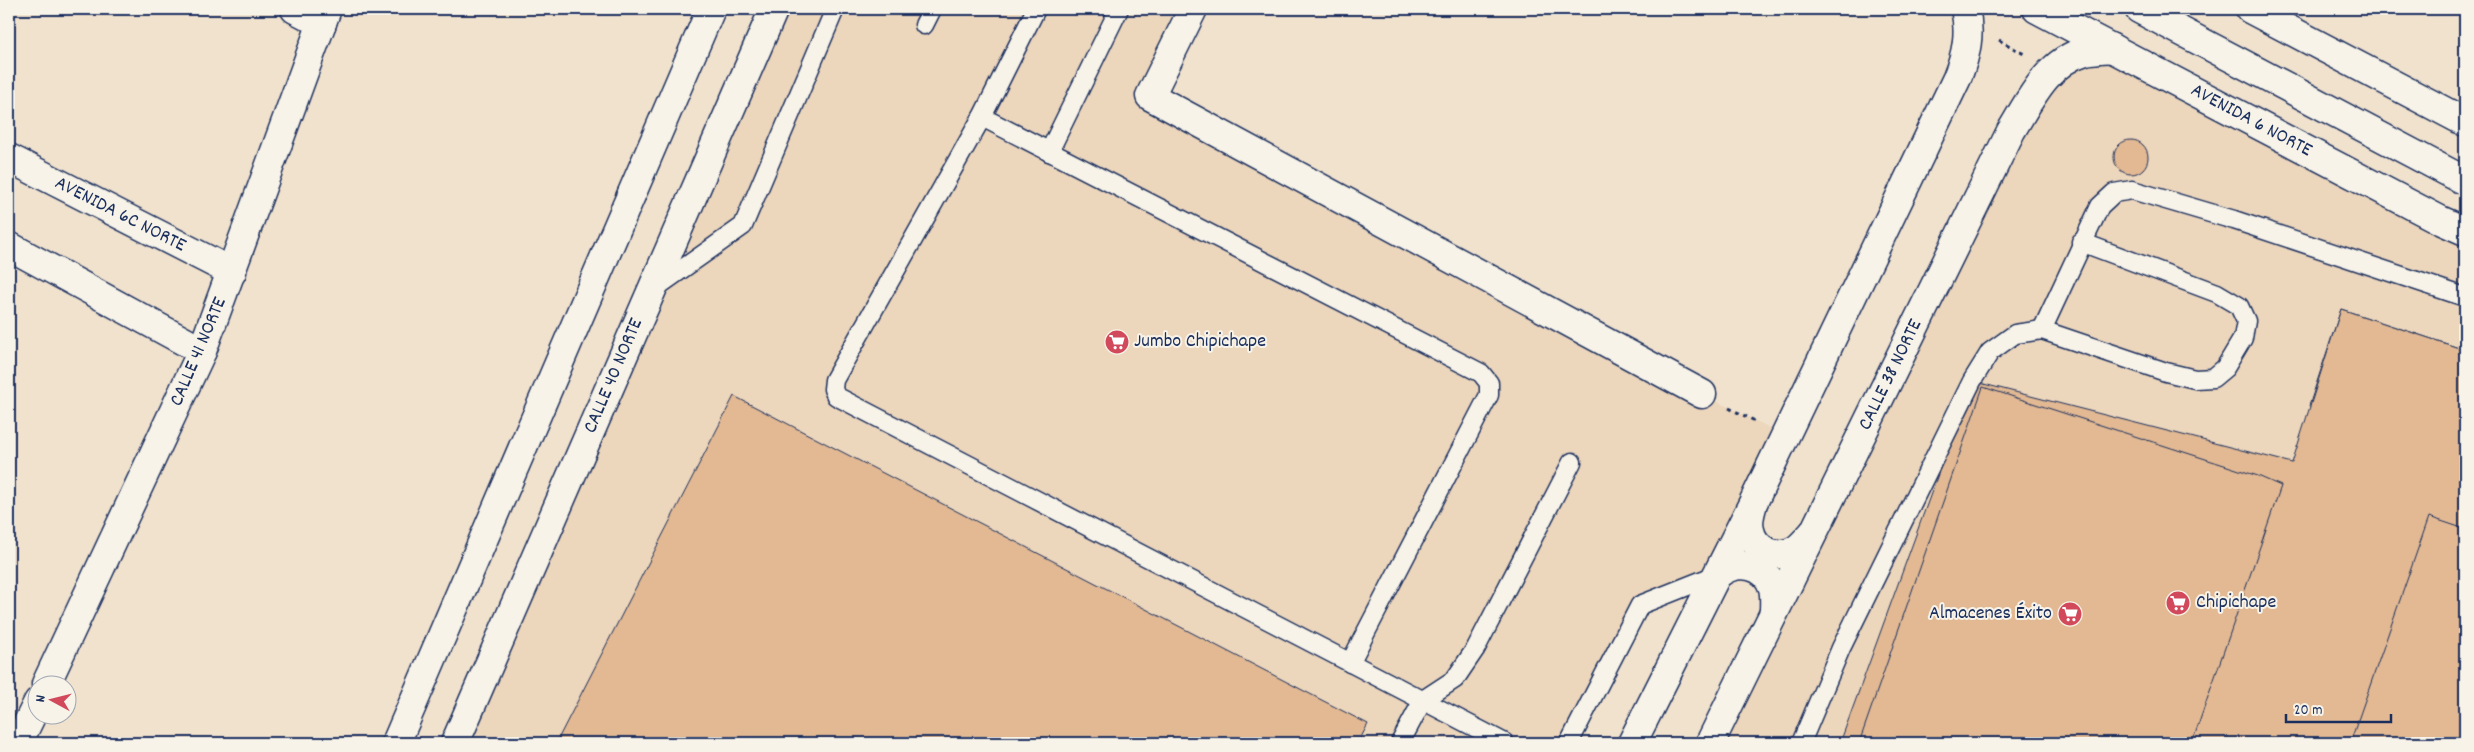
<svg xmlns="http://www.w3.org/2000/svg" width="2474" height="752" viewBox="0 0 2474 752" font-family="Dekko,sans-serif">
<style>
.built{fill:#ecd6bc}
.building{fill:#e2b993;stroke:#1b2f5e}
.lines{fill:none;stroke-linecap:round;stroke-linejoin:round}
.service-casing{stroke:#1b2f5e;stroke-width:21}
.minor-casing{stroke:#1b2f5e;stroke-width:31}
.tertiary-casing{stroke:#1b2f5e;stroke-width:31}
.secondary-casing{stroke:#1b2f5e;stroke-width:31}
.path{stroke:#1b2f5e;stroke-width:3;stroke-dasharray:4 4;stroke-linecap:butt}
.service{stroke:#f7f3e8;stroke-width:18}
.minor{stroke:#f7f3e8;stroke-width:28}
.tertiary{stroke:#f7f3e8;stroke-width:28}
.secondary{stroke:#f7f3e8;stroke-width:28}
.labels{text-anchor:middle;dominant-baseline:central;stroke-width:4;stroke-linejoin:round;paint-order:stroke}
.street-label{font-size:20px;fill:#1b2f5e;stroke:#f7f3e8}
.poi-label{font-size:20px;fill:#1b2f5e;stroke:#f7f3e8;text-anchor:start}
</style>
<rect width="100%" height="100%" fill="#f1e2ce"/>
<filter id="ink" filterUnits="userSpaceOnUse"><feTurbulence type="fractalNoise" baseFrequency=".02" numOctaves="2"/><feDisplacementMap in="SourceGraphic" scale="10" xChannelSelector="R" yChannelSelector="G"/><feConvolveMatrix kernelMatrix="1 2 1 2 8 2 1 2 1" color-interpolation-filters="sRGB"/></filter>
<g filter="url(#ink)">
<!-- built -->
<g class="built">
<polygon points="774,9 1193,9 1150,95 1702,394 1786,436 1718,574 1640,605 1569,743 455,743"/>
<polygon points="2112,48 2465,231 2465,743 1710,743 2037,89"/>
</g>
<!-- building -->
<g class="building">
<circle cx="2131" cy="157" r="17"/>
<polygon points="2341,309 2465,350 2465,458 2309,406"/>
<polygon points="2341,309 2465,350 2465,743 1840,743 1972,381 2292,463"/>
<polygon points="1983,387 2258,476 2281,486 2192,743 1859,743"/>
<polygon points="734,396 1368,724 1358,743 556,743"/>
<polygon points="2429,517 2465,529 2465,743 2350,743"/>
</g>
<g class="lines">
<defs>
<g id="service">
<polyline points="1036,9 982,117 834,380 833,389 836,396 1505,743"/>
<polyline points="924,25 932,9"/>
<polyline points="982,117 1481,373 1489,383 1489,395 1350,663"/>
<polyline points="1049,152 1119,9"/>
<polyline points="654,289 743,226 835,9"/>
<polyline points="2042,330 2100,206 2114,193 2132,190 2234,220 2465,297"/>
<polyline points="1400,743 1423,700 1455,679 1476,648 1572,462"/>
<polyline points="1569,743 1640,605 1718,574"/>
<polyline points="1801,743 1841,648 1972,381 1990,352 2015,334 2042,330 2166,372 2195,379 2213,378 2225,368 2243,338 2246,321 2239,306 2217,293 2081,242"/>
</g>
<g id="minor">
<polyline points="295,9 322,23"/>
<polyline points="1193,9 1150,96 1702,394"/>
<polyline points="9,158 232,272"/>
<polyline points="9,246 202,351"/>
<path d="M1752,507C1750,514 1748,523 1750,530C1754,551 1779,561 1797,549C1802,545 1807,539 1811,535"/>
<path d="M1718,574C1736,559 1766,563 1773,588C1775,596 1774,605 1774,612"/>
<polyline points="46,684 202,351 327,9"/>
<polyline points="18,743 38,702"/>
<path d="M1632,743L1752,505L1957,78C1966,55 1971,34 1965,9"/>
<path d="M1710,743L2011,131C2030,100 2047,62 2085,51C2094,49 2103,49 2112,48"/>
</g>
<g id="tertiary">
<polyline points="2037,9 2440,220 2465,231"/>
<polyline points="396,743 711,9"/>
<polyline points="455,743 774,9"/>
</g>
<g id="secondary">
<polyline points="2139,9 2465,181"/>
<polyline points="2250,9 2465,122"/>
</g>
</defs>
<!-- service casing -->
<use href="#service" class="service-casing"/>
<!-- minor casing -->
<use href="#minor" class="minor-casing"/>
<!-- tertiary casing -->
<use href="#tertiary" class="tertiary-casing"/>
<!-- secondary casing -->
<use href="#secondary" class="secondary-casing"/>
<!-- path -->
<g class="path">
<polyline points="1999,40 2024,54"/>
<polyline points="1729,408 1757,422"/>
</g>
<!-- service -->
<use href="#service" class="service"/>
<!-- minor -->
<use href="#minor" class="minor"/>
<!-- tertiary -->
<use href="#tertiary" class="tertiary"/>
<!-- secondary -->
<use href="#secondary" class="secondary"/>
</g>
</g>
<!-- icons -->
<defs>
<symbol id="supermarket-disc" viewBox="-11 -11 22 22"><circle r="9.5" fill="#d1495b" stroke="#f7f3e8"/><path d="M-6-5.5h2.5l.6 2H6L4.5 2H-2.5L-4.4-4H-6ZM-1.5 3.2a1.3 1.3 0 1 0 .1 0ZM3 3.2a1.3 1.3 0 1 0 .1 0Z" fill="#fff"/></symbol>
</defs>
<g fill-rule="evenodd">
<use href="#supermarket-disc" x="1103" y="328" width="28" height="28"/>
<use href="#supermarket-disc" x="2164" y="589" width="28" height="28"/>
<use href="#supermarket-disc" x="2056" y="600" width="28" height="28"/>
</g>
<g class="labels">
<!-- street labels -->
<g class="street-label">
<text transform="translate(2251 121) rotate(28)">AVENIDA 6 NORTE</text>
<text transform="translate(120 215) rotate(27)">AVENIDA 6C NORTE</text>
<text transform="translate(199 352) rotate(-67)">CALLE 41 NORTE</text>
<text transform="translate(1891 375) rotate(-64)">CALLE 38 NORTE</text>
<text transform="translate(614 376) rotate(-67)">CALLE 40 NORTE</text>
</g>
<!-- poi labels -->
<g class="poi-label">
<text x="1134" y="342">Jumbo Chipichape</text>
<text x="2196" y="603">Chipichape</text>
<text x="2052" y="614" text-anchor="end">Almacenes Éxito</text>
</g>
</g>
<!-- margin -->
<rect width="2474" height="752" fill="none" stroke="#f7f3e8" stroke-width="30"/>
<rect x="15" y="15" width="2444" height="722" fill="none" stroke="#1b2f5e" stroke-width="2" filter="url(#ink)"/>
<!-- north arrow -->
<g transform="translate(52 700) rotate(277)"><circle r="24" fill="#f7f3e8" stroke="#9fa5b1"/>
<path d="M0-4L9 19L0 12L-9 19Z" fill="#d1495b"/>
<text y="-8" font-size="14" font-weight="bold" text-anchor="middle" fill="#1b2f5e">N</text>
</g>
<!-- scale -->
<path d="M2286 714v8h105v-8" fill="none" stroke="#1b2f5e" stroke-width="2.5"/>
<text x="2294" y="714" font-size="15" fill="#1b2f5e" stroke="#f7f3e8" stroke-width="4" paint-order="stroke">20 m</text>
</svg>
